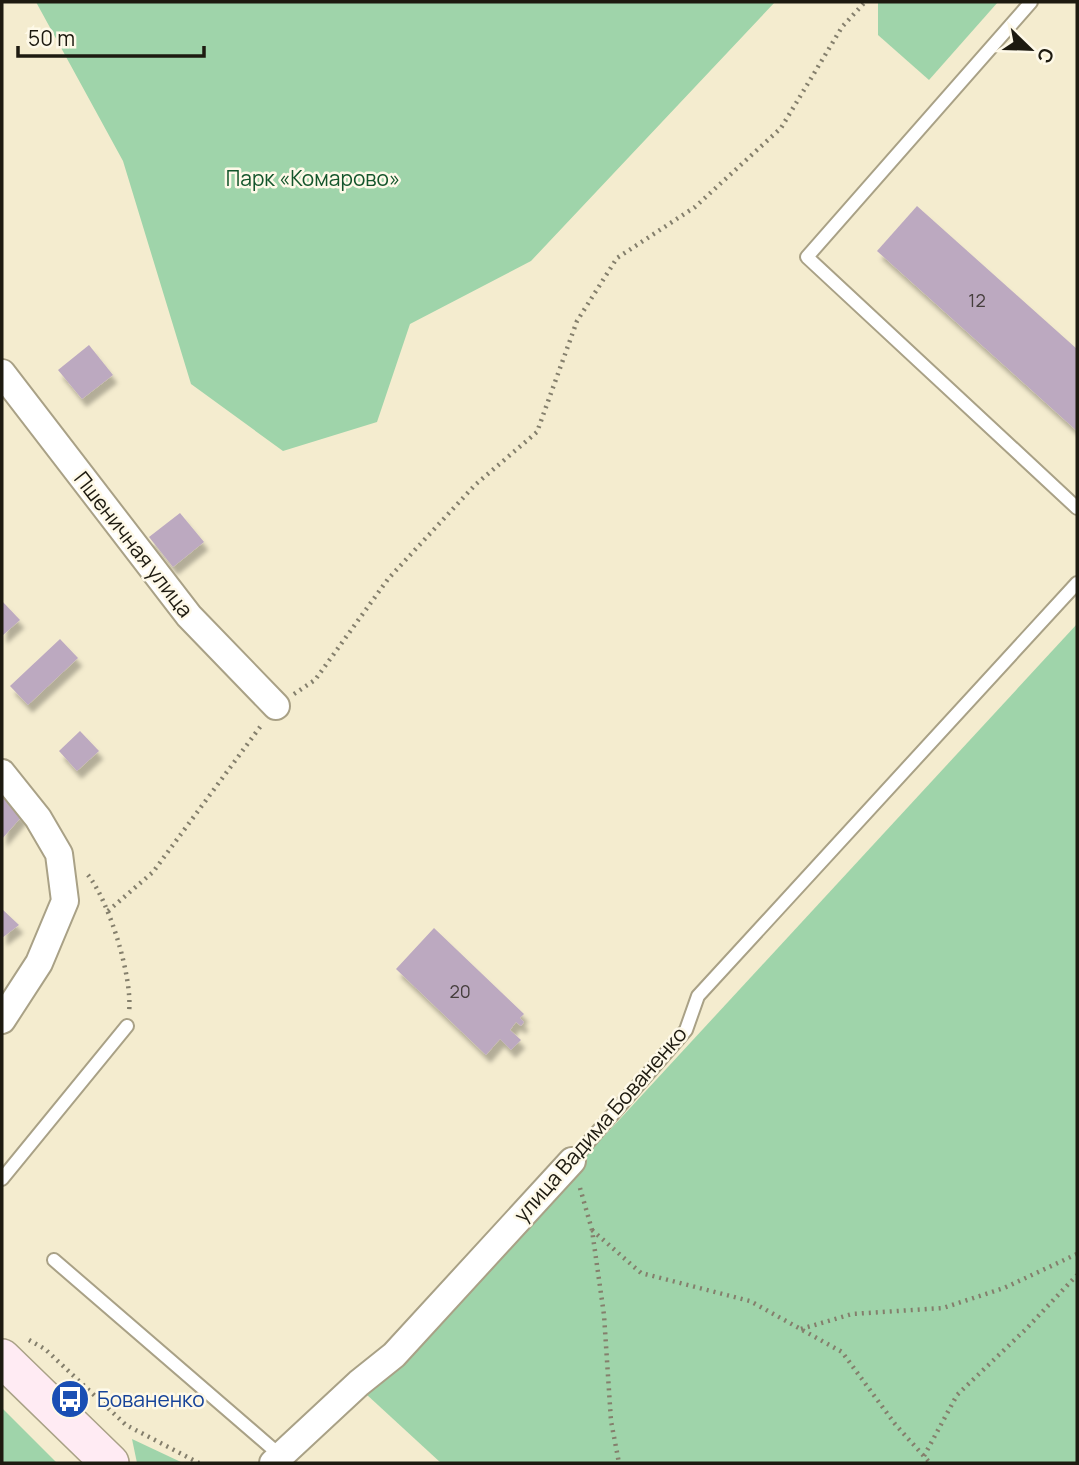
<svg xmlns="http://www.w3.org/2000/svg" width="1079" height="1465" viewBox="0 0 1079 1465" font-family="Manrope,sans-serif">
<style>
.green{fill:#9fd4aa}
.building{fill:#bca9c0;filter:url(#shadow)}
.lines{fill:none;stroke-linecap:round;stroke-linejoin:round}
.lane-casing{stroke:#a9a186;stroke-width:16}
.street-casing{stroke:#a9a186;stroke-width:30}
.secondary-casing{stroke:#a9a186;stroke-width:40}
.path{stroke:#847f6c;stroke-width:4.5;stroke-dasharray:2 5;stroke-linecap:butt}
.lane{stroke:#fff;stroke-width:12}
.street{stroke:#fff;stroke-width:26}
.secondary{stroke:#ffebf3;stroke-width:37}
.labels{text-anchor:middle;dominant-baseline:central;stroke-width:5;stroke-linejoin:round;paint-order:stroke}
.number-label{font-size:18px;fill:#453e3c}
.park-label{font-size:21px;fill:#13552b;stroke:#fef9e8}
.street-label{font-size:21px;fill:#1d1a10;stroke:#fef9e8}
.transit-label{font-size:21px;fill:#164399;stroke:#fef9e8;text-anchor:start}
</style>
<defs>
<filter id="shadow"><feDropShadow dx="4.5" dy="8" stdDeviation="2" flood-color="#0004"/></filter>
</defs>
<rect width="100%" height="100%" fill="#f4eccf"/>
<!-- green -->
<g class="green">
<polygon points="36,2 775,2 531,261 410,324 377,422 283,451 191,384 123,161"/>
<polygon points="878,2 998,2 929,80 878,35"/>
<polygon points="1077,624 1077,1463 441,1463 366,1394"/>
<polygon points="2,1408 57,1463 2,1463"/>
<polygon points="132,1439 183,1463 137,1463"/>
</g>
<!-- building -->
<g class="building">
<polygon points="917,206 1077,349 1077,431 877,251"/>
<polygon points="89,345 113,375 82,399 58,370"/>
<polygon points="180,513 204,542 173,567 149,537"/>
<polygon points="2,601 20,620 2,636"/>
<polygon points="60,639 78,658 28,705 10,686"/>
<polygon points="80,731 99,751 77,771 59,751"/>
<polygon points="2,796 23,815 2,839"/>
<polygon points="2,909 19,925 2,938"/>
<polygon points="434,928 524,1014 520,1018 524,1022 521,1026 516,1022 510,1030 521,1040 511,1050 500,1039 486,1055 396,969"/>
</g>
<g class="lines">
<defs>
<g id="lane">
<polyline points="1031,2 807,257 1077,508"/>
<polyline points="572,1161 686,1030 698,996 1077,583"/>
<polyline points="2,1179 127,1026"/>
<polyline points="54,1260 281,1456"/>
</g>
<g id="street">
<polyline points="2,373 189,616 276,706"/>
<polyline points="2,773 38,818 59,854 65,901 39,963 2,1020"/>
<polyline points="273,1463 359,1383 394,1355 572,1161"/>
</g>
<polyline id="secondary" points="2,1358 110,1463"/>
</defs>
<!-- lane casing -->
<use href="#lane" class="lane-casing"/>
<!-- street casing -->
<use href="#street" class="street-casing"/>
<!-- secondary casing -->
<use href="#secondary" class="secondary-casing"/>
<!-- path -->
<g class="path">
<polyline points="294,694 315,680 388,579 475,485 537,432 577,321 617,258 695,207 781,128 842,27 865,2"/>
<path d="M88,875C109,901 133,978 129,1012"/>
<polyline points="108,911 153,872 263,723"/>
<polyline points="580,1188 592,1230 604,1315 611,1421 619,1463"/>
<polyline points="592,1230 641,1273 750,1301 842,1352 895,1424 930,1463"/>
<polyline points="801,1329 852,1314 943,1308 1004,1288 1077,1254"/>
<polyline points="29,1340 45,1349 126,1425 199,1463"/>
<polyline points="924,1456 957,1395 1026,1329 1077,1275"/>
</g>
<!-- lane -->
<use href="#lane" class="lane"/>
<!-- street -->
<use href="#street" class="street"/>
<!-- secondary -->
<use href="#secondary" class="secondary"/>
</g>
<!-- icons -->
<defs>
<symbol id="bus-disc" viewBox="-11 -11 22 22"><circle r="9.5" fill="#1a4fb4" stroke="#fef9e8"/><path d="M-5-6H5V4H4V6H2V4H-2V6H-4V4H-5ZM-3.5-4V0h7V-4ZM-3.5 1.2v1.5H-2V1.2ZM2 1.2v1.5H3.5V1.2Z" fill="#fff"/></symbol>
</defs>
<g fill-rule="evenodd">
<use href="#bus-disc" x="48" y="1377" width="44" height="44"/>
</g>
<g class="labels">
<!-- number labels -->
<g class="number-label">
<text x="977" y="300">12</text>
<text x="460" y="991">20</text>
</g>
<!-- park labels -->
<g class="park-label">
<text x="313" y="178">Парк «Комарово»</text>
</g>
<!-- street labels -->
<g class="street-label">
<text transform="translate(134 544) rotate(52)">Пшеничная улица</text>
<text transform="translate(600 1124) rotate(-49)">улица Вадима Бованенко</text>
</g>
<!-- transit labels -->
<g class="transit-label">
<text x="97" y="1399">Бованенко</text>
</g>
</g>
<!-- border -->
<rect width="1079" height="1465" fill="none" stroke="#1d1a10" stroke-width="7"/>
<!-- north arrow -->
<g transform="translate(1030 49) rotate(113)" stroke="#fef9e8" stroke-width="5" paint-order="stroke">
<path d="M0-5L12 26L0 18L-12 26Z" fill="#1d1a10"/>
<text y="-10" font-size="19" font-weight="bold" text-anchor="middle" fill="#1d1a10">С</text>
</g>
<!-- scale -->
<path d="M18 46v10h186v-10" fill="none" stroke="#1d1a10" stroke-width="3.5"/>
<text x="28" y="46" font-size="21" fill="#1d1a10" stroke="#fef9e8" stroke-width="5" paint-order="stroke">50 m</text>
</svg>
